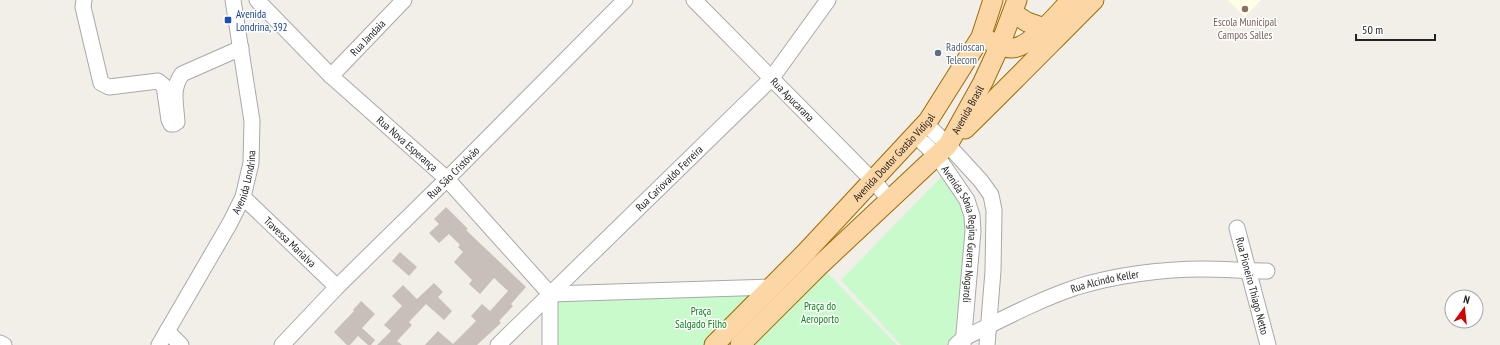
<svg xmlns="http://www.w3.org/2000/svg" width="1500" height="345" viewBox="0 0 1500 345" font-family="'PT Sans Narrow',sans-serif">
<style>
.education{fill:#ffffe5}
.park{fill:#c8facc}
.building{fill:#c7bfb8}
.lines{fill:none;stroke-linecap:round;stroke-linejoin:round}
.minor-casing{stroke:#a9a9a9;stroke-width:17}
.major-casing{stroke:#a06b00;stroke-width:21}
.minor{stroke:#fff;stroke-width:15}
.major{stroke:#fcd6a4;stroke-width:19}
.education-dot{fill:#8d6e63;stroke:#fff;stroke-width:1.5}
.transit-dot{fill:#1a4fb4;stroke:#fff;stroke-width:1.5}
.service-dot{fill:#5c6f8a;stroke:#fff;stroke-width:1.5}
.labels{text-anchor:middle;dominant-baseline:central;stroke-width:3;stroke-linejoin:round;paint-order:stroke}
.transit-label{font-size:11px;fill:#164399;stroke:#fff;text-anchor:start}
.education-label{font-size:11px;fill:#785e54;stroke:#fff}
.street-label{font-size:11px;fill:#222;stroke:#fff}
.service-label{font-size:11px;fill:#4e5e75;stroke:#fff;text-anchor:start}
.park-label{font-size:11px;fill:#0c8416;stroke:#fff}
</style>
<rect width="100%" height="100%" fill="#f2efe9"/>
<!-- education -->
<polygon class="education" points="1228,0 1261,0 1245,17"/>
<!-- park -->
<g class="park">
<polygon points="941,177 965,211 965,266 958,345 901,345 841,280"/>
<polygon points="820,265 897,345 740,345"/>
<polygon points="771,287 714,345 550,345 550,294"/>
</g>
<!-- building -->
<g class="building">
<polygon points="446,207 468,229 466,230 526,287 511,304 513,306 499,321 501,323 477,345 425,345 438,331 453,344 476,321 471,316 482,304 490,311 508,291 494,278 480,294 469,284 472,280 454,262 463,252 458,247 460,245 449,234 439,243 429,233 439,224 434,219"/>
<polygon points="400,252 417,267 409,276 392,261"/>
<polygon points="434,283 443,292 438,297 452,311 444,320 426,304 409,322 412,325 397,341 402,345 377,345 391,331 384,325 402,306 392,296 403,285 417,299"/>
<polygon points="361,301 375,314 362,328 375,340 371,345 368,345 358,336 350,345 347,345 334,332 354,311 353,310"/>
</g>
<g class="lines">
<defs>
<g id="minor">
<path d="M84,0L83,7L101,83L109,87L158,81L164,86L169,120L171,124H174L177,122C176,104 171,89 182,74L241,48"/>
<path id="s1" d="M257,0L331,76L447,179L550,294"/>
<path id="s2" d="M694,0L879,187L890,201"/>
<path id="s3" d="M331,76L404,0"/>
<polyline points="926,124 948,145 981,181 991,195 994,210 993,271 987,345"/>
<path id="s4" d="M916,136L937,156L967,200L972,216L973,231L963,345"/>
<path id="s5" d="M243,197L337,287"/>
<path id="s6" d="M1237,228L1268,345"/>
<polyline points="550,294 771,287"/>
<polyline points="167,331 181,345"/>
<polyline points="0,343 4,345"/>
<path id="s7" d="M159,345L230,223L243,197L251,163L252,121L233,0"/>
<path id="s8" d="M282,345L337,287L447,179L625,0"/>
<path id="s9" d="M498,345L771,79L828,0"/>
<polyline points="550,345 550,294"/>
<path id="s10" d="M956,345L964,338C1001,320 1038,300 1077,287C1116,275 1163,269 1203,269C1225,269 1246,271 1267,271"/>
</g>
<g id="major">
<polyline points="1013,13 1027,22 1044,28"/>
<path d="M990,41C997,44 1004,48 1011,48C1030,49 1058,13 1071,0"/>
<path d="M965,129C1008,87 1051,43 1094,0"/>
<path id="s11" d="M714,345L807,251L928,121L981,37L993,0"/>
<path id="s12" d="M740,345L820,265L948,145L983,82L1000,45L1017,0"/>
</g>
</defs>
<!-- minor casing -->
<use href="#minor" class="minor-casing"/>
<!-- major casing -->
<use href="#major" class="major-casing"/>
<!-- minor -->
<use href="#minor" class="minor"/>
<!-- major -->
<use href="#major" class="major"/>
</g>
<!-- markers -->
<circle class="education-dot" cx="1245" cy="9" r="4"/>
<rect class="transit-dot" x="224" y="16" width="8" height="8" rx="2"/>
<circle class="service-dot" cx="938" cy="53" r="4"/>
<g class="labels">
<!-- transit labels -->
<g class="transit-label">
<text x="236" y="14">Avenida<tspan x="236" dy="13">Londrina, 392</tspan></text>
</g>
<!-- education labels -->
<g class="education-label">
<text x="1245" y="22">Escola Municipal<tspan x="1245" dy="13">Campos Salles</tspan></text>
</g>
<!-- street labels -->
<g class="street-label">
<text stroke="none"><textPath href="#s3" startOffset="53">Rua Jandaia</textPath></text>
<text stroke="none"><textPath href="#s2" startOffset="140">Rua Apucarana</textPath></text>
<text stroke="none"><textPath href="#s12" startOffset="329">Avenida Brasil</textPath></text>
<text stroke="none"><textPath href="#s1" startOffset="208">Rua Nova Esperança</textPath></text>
<text stroke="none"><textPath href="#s11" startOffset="260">Avenida Doutor Gastão Vidigal</textPath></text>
<text stroke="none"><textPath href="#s8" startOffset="243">Rua São Cristóvão</textPath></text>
<text stroke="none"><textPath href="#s9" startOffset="239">Rua Cariovaldo Ferreira</textPath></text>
<text stroke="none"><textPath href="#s7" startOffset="185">Avenida Londrina</textPath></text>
<text stroke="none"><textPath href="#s4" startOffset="114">Avenida Sônia Regina Guerra Nogaroli</textPath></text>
<text stroke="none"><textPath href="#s5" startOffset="65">Travessa Marialva</textPath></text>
<text stroke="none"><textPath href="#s10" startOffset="163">Rua Alcindo Keller</textPath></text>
<text stroke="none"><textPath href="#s6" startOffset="60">Rua Pioneiro Thiago Netto</textPath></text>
</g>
<!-- service labels -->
<g class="service-label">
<text x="946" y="47">Radioscan<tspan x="946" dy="13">Telecom</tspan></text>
</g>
<!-- park labels -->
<g class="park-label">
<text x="820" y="306">Praça do<tspan x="820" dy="13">Aeroporto</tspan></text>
<text x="701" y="311">Praça<tspan x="701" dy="13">Salgado Filho</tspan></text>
</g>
</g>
<!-- north arrow -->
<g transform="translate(1464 309) rotate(15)"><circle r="19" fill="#ffffff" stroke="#a7a7a7"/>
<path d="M0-3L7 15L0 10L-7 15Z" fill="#d40000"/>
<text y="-6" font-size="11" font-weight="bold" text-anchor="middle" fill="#222222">N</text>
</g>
<!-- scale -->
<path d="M1356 34v6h79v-6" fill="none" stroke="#222222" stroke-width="2"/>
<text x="1362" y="34" font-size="12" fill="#222222" stroke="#ffffff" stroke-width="3" paint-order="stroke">50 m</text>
</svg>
